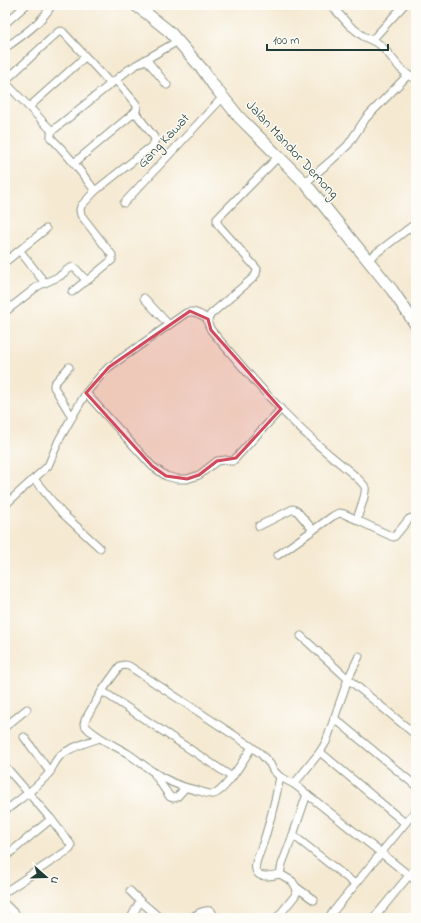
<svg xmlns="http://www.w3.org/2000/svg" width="421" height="923" viewBox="0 0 421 923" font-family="'Indie Flower',sans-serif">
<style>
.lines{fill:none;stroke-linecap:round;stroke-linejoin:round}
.minor-casing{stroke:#8a9383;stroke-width:9}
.secondary-casing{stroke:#8a9383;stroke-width:13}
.minor{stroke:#fff;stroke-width:7}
.secondary{stroke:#fff;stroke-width:11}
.marked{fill:#d1495b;fill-opacity:0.2;stroke:#d1495b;stroke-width:3;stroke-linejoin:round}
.labels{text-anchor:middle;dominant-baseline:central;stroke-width:3;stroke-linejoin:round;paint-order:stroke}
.street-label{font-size:14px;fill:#1f3d34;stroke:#fdfcf7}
</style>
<rect width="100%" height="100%" fill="#fdfcf7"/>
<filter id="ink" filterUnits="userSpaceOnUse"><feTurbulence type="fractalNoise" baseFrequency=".025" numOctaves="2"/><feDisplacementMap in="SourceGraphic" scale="8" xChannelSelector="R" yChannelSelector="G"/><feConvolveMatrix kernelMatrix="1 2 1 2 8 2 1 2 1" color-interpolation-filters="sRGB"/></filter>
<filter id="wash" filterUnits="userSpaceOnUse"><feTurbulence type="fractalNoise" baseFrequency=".012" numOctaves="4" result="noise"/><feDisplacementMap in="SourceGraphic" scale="16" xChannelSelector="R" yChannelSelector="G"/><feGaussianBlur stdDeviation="0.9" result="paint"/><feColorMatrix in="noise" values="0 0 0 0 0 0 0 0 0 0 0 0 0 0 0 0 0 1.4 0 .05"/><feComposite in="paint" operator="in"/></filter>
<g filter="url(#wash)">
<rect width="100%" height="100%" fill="#f5e9d2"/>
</g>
<g filter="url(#ink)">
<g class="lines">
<defs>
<g id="minor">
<polyline points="331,5 349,25 363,36 379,44 386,51 400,68 408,75 416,79"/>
<polyline points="5,22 8,21 26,5"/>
<polyline points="372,40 404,5"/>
<path d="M5,48C22,36 41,23 52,5"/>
<polyline points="146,59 167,85"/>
<polyline points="5,81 58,32 61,31 63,32 111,84"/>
<polyline points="5,82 52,131"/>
<polyline points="29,107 85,57"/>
<path d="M278,157L217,219V223L221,228L257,269L256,274L253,278L211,314C206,321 207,323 211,330C249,375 286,419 331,456C338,462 362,480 365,487C367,493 360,509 358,516V520L359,521L393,537L395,536L409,519L412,518L416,519"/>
<path d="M74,163L135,112C137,109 138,107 136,104L116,80"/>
<polyline points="305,183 333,159 348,145 366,118 408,75"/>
<path d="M95,191C81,172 68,154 51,138V134L52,131L128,70L136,65L178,41"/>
<polyline points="124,203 223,97"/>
<polyline points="20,251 45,283"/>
<polyline points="367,260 416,223"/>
<polyline points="5,262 46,229"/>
<polyline points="72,292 87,280"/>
<polyline points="144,298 169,325"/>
<path d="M5,312L38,286L60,276L67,270L73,267C79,270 81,277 87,280H88L112,260V255L81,215L80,210L81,206L95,191L153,145L155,140L154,137L135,112"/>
<polyline points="69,367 54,384 54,387 72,417"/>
<polyline points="86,393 152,466 166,476 177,479 187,479 199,475 217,461 225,460 230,461 233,461 281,409"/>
<polyline points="34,479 62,513 100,548"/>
<path d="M5,505L48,466L59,440L72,417L86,393L102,374L109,367L186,313C194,310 201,315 208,319"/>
<polyline points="259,526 293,509 297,511 313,530"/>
<polyline points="278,555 333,516 339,513 344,514 358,520"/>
<polyline points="301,636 348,679 416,735"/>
<polyline points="102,691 232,777"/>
<polyline points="334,718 416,786"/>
<polyline points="5,727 27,709"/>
<polyline points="24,737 50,772"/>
<path d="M252,747C245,757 226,791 214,794C210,795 203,792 199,791C181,787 167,782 152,771C143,765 136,759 127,753C115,746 91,735 84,724L85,720L102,691L120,666L125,665L129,666L252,747L261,754L270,764L273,770L280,777L294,784L356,833L416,881"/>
<polyline points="320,752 405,823"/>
<polyline points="5,766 51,819 71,845 71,847 70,849 5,892"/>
<polyline points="155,775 170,797 173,798 177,797 185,788"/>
<polyline points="294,784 320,752 326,742 348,679 359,656"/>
<path d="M5,811C20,799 37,788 49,773C53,767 55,760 61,755C71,747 88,742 100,738"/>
<polyline points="293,835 355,884"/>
<polyline points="5,857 51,819"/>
<path d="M280,874C274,875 260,879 257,872C253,867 258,857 260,852C269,827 275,802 280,777"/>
<polyline points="296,887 314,900"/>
<polyline points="130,891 140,901 160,918"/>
<polyline points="5,904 19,918"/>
<polyline points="131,918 140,901"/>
<path d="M192,918C198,913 203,910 211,911L215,918"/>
<polyline points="277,918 294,897 297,892 296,887 292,881 280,874 282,864 293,835 307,794"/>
<polyline points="328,918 416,810"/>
<polyline points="374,918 416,867"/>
</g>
<polyline id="secondary" points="135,5 145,12 170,32 203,70 214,86 239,117 305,183 324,206 392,290 416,325"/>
</defs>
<!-- minor casing -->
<use href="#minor" class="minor-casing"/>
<!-- secondary casing -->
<use href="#secondary" class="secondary-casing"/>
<!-- minor -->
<use href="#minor" class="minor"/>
<!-- secondary -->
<use href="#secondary" class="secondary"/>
</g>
</g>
<!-- marked area -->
<path class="marked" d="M190,311L208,319L211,330L281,409L236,458L217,461L199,475L187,479L166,476L152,466L86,393L109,367Z"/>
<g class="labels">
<!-- street labels -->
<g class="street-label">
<text transform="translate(164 141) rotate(-47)">Gang Kawat</text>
<text transform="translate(292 150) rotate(47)">Jalan Mandor Demong</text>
</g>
</g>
<!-- margin -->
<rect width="421" height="923" fill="none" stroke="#fdfcf7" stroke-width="20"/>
<!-- north arrow -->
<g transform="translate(46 877) rotate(110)" stroke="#fdfcf7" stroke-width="3" paint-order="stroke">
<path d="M0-3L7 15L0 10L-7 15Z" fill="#1f3d34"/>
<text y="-6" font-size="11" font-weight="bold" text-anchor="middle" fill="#1f3d34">U</text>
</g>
<!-- scale -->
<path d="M267 44v6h121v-6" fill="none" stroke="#1f3d34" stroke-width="2"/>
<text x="273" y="44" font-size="12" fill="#1f3d34" stroke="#fdfcf7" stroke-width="3" paint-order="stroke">100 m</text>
</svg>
